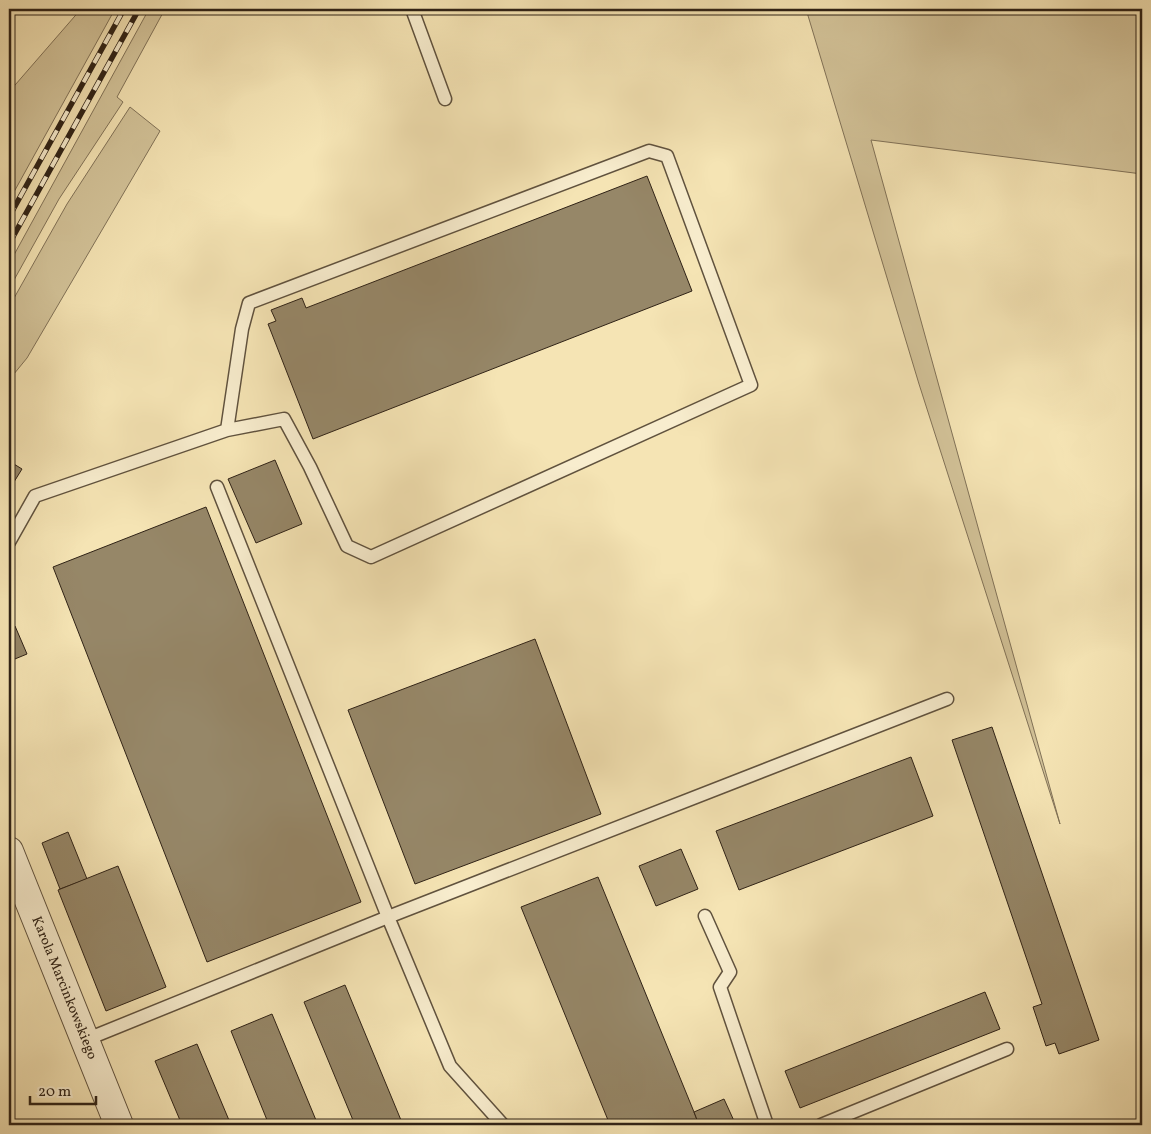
<svg xmlns="http://www.w3.org/2000/svg" width="1151" height="1134" viewBox="0 0 1151 1134" font-family="Vollkorn,serif">
<style>
.green{fill:#d3c399;stroke:#817258}
.building{fill:#968768;stroke:#2f2216}
.lines{fill:none;stroke-linecap:round;stroke-linejoin:round}
.service-casing{stroke:#60523e;stroke-width:15}
.tertiary-casing{stroke:#60523e;stroke-width:30}
.service{stroke:#f8edce;stroke-width:12}
.tertiary{stroke:#f8edce;stroke-width:28}
.rail-casing{stroke:#2f2216;stroke-width:5.5}
.rail{stroke:#f8edce;stroke-width:4;stroke-dasharray:11;stroke-linecap:butt}
.labels{text-anchor:middle;dominant-baseline:central;stroke-width:4;stroke-linejoin:round;paint-order:stroke}
.street-label{font-size:14px;fill:#2f2216;stroke:#f8edce}
</style>
<rect width="100%" height="100%" fill="#f5e4b4"/>
<filter id="stains"><feTurbulence type="fractalNoise" baseFrequency=".004" numOctaves="4"/><feColorMatrix values="0 0 0 0 .2 0 0 0 0 .09 0 0 0 0 .02 0 0 0 .5 -.17"/></filter>
<radialGradient id="worn" r=".72"><stop offset=".6" stop-color="#630" stop-opacity="0"/><stop offset="1" stop-color="#630" stop-opacity=".3"/></radialGradient>
<!-- green -->
<g class="green">
<polygon points="81,9 115,9 9,201 9,92"/>
<polygon points="149,9 165,9 117,97 123,102 59,199 9,289 9,264"/>
<polygon points="806,9 1142,9 1142,174 871,140 1060,824 919,384"/>
<polygon points="130,107 160,131 27,358 9,380 9,307 67,204"/>
</g>
<!-- building -->
<g class="building">
<polygon points="647,176 692,291 313,439 268,324 276,321 271,310 302,298 306,308"/>
<polygon points="275,460 302,524 256,543 228,479"/>
<polygon points="9,461 22,469 9,490"/>
<polygon points="206,507 361,902 207,962 53,567"/>
<polygon points="15,626 27,654 10,661 9,656 9,628"/>
<polygon points="535,639 601,814 415,884 348,710"/>
<polygon points="992,727 1099,1040 1059,1054 1055,1043 1046,1046 1033,1007 1042,1004 952,740"/>
<polygon points="911,757 933,816 739,890 716,831"/>
<polygon points="68,832 87,879 60,889 42,843"/>
<polygon points="681,849 698,889 656,906 639,866"/>
<polygon points="118,866 166,987 106,1011 58,890"/>
<polygon points="598,877 694,1112 699,1125 610,1125 521,907"/>
<polygon points="345,985 403,1125 355,1125 304,1002"/>
<polygon points="985,992 1000,1029 800,1108 785,1071"/>
<polygon points="272,1014 318,1125 269,1125 231,1031"/>
<polygon points="197,1044 231,1125 182,1125 155,1061"/>
<polygon points="724,1099 735,1123 729,1125 699,1125 694,1112"/>
</g>
<g class="lines">
<defs>
<g id="service">
<polyline points="412,9 445,99"/>
<polyline points="9,542 35,496 227,430 284,419 310,467 347,546 371,557 751,385 667,156 649,151 249,303 242,329 227,430"/>
<polyline points="705,916 730,972 720,987 767,1125"/>
<polyline points="85,1040 388,917 217,487"/>
<polyline points="503,1125 450,1066 388,917 947,699"/>
<polyline points="821,1125 1007,1049"/>
</g>
<polyline id="tertiary" points="9,851 119,1125"/>
</defs>
<!-- service casing -->
<use href="#service" class="service-casing"/>
<!-- tertiary casing -->
<use href="#tertiary" class="tertiary-casing"/>
<!-- service -->
<use href="#service" class="service"/>
<!-- tertiary -->
<use href="#tertiary" class="tertiary"/>
<defs>
<g id="rail">
<polyline points="9,217 124,9"/>
<polyline points="9,244 139,9"/>
</g>
</defs>
<!-- rail casing -->
<use href="#rail" class="rail-casing"/>
<!-- rail -->
<use href="#rail" class="rail"/>
</g>
<g class="labels">
<!-- street labels -->
<g class="street-label">
<text transform="translate(64 988) rotate(68)">Karola Marcinkowskiego</text>
</g>
</g>
<!-- margin -->
<rect width="1151" height="1134" fill="none" stroke="#f5e4b4" stroke-width="30"/>
<rect x="10" y="10" width="1131" height="1114" fill="none" stroke="#2f2216" stroke-width="2.5"/>
<rect x="15" y="15" width="1121" height="1104" fill="none" stroke="#2f2216"/>
<!-- scale -->
<path d="M30 1096v8h66v-8" fill="none" stroke="#2f2216" stroke-width="2.5"/>
<text x="38" y="1096" font-size="15" fill="#2f2216" stroke="#f8edce" stroke-width="4" paint-order="stroke">20 m</text>
<rect width="100%" height="100%" filter="url(#stains)"/>
<rect width="100%" height="100%" fill="url(#worn)"/>
</svg>
